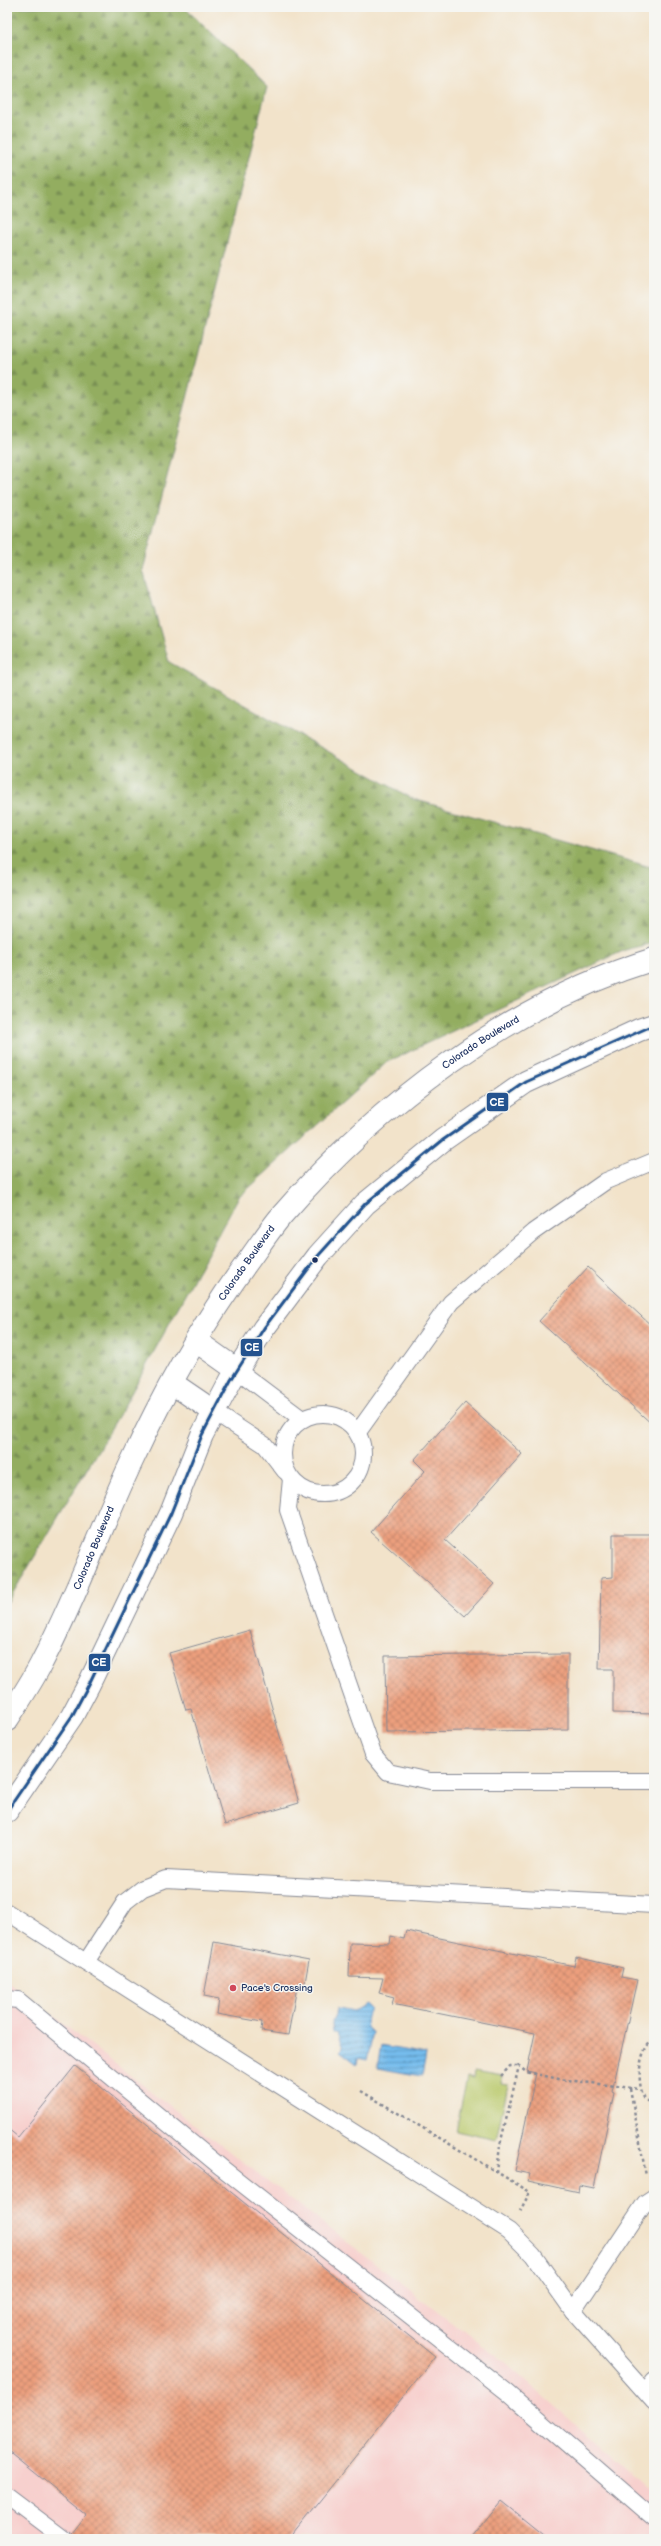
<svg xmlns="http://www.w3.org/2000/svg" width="661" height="2546" viewBox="0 0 661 2546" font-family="'Balsamiq Sans',sans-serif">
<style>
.built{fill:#f7d0ce}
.forest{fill:url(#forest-firs);stroke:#576e5f}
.pitch{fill:#bac96c;stroke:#6a7c65}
.water{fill:url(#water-rules);stroke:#4876a5}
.building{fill:url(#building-cross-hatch)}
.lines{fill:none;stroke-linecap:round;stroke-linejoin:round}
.service-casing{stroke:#868994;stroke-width:18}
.tertiary-casing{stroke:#868994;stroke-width:24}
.path{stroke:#868994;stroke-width:2.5;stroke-dasharray:3 3;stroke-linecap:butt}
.service{stroke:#fff;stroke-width:16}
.tertiary{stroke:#fff;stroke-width:22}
.bus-1-casing{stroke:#f6f6f2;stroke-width:6}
.bus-1{stroke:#24538f;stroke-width:3}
.bus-dot{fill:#1b2f5e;stroke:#f6f6f2;stroke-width:1.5}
.poi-dot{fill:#d1495b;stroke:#f6f6f2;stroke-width:1.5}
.labels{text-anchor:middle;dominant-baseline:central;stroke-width:3;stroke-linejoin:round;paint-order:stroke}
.street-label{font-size:10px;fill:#1b2f5e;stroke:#f6f6f2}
.poi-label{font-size:10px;fill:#1b2f5e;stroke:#f6f6f2;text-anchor:start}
.line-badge{stroke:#f6f6f2;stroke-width:1.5}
.badge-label{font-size:11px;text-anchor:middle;font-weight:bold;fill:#fff}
</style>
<defs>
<pattern id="forest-firs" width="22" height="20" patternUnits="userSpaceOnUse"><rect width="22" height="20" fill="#93ad60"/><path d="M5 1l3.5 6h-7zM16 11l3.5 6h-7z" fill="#778d52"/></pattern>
<pattern id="water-rules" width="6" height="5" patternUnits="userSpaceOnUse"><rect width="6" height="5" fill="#74bcec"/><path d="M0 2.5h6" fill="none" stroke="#5e99c2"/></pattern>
<pattern id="building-cross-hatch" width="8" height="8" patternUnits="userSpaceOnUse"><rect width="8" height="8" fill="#ec9f7d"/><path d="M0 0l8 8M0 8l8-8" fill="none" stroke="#be826a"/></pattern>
</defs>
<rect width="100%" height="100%" fill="#f6f6f2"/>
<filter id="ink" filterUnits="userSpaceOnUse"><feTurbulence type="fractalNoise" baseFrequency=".025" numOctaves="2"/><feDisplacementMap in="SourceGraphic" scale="8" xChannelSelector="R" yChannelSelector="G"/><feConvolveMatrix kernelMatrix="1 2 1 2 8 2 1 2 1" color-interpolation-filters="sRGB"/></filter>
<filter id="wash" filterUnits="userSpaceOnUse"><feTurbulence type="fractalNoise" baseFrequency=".012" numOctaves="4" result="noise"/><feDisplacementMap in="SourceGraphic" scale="16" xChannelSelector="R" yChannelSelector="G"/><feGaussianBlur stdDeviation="0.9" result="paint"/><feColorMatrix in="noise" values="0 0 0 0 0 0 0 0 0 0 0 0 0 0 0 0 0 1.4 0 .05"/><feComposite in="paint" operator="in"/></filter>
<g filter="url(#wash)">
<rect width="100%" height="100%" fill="#f2e3ca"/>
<!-- built -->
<polygon class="built" points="7,1981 504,2362 654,2493 654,2539 7,2539"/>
<!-- forest -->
<polygon class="forest" points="7,7 184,7 267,87 143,570 169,662 413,799 654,868 654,943 625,950 387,1062 238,1198 122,1410 7,1603"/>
<!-- pitch -->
<polygon class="pitch" points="475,2071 502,2076 501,2084 508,2085 496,2140 456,2131 467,2077 474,2079"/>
<!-- water -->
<g class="water">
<path d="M365,2004L370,2009C366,2017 363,2028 373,2033L367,2060L358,2058L357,2064L340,2051L343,2048L337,2032H333L332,2021L338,2008L354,2011Z"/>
<polygon points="381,2046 426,2054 422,2076 377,2068"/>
</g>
<g id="blocks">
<!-- building -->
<g class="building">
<polygon points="588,1267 654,1328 654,1426 539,1321"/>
<polygon points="465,1403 522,1454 445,1540 494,1584 465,1616 371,1532 425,1471 414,1460"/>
<polygon points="613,1534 654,1534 654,1714 613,1713 613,1669 599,1669 601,1578 613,1577"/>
<polygon points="250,1630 299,1803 225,1825 191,1709 186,1710 169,1653"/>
<polygon points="568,1654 568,1730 386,1732 385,1656"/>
<polygon points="406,1931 574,1966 576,1957 623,1968 621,1977 637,1980 612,2092 614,2093 594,2188 579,2185 578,2192 528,2181 530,2174 515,2171 536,2073 527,2071 535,2033 392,2004 394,1997 379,1993 383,1978 349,1977 350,1943 390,1944 391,1936 404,1939"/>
<polygon points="214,1942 309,1960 304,1988 297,1987 288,2035 261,2031 262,2022 217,2014 219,1999 204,1996"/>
<polygon points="75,2066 435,2357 289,2539 73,2539 72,2534 87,2515 7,2450 7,2128 18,2137"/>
<polygon points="501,2501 548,2539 470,2539"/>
</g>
</g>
</g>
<g filter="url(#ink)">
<use href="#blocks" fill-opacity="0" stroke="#868994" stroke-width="1"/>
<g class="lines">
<defs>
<g id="service">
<polyline points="237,1370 302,1419"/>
<polyline points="213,1411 265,1445 285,1471"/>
<circle cx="323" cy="1454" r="40"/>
<polyline points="358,1432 451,1302 533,1232 606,1181 654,1161"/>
<polyline points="291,1479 288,1510 373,1754 388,1772 430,1781 654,1781"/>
<polyline points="7,1912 509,2231 533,2255 573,2311 654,2402"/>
<polyline points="86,1962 125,1902 143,1888 166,1879 654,1905"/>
<polyline points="7,1999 18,2000 222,2168 507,2392 654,2519"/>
<polyline points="573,2311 645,2203 654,2197"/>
<polyline points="646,2392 654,2380"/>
<polyline points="7,2496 64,2539"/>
</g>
<g id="tertiary">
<polyline points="196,1341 237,1370"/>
<polyline points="172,1383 213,1411"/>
<path id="s1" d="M7,1720C19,1701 32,1682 42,1662C76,1598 100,1529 131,1463C164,1391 204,1321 251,1257C261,1243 271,1228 282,1215C378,1104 513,1002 654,959"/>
<polyline points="7,1811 72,1716 89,1684 171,1513 202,1435 231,1380 264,1328 318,1256 365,1204 443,1140 526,1082 639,1030 654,1025"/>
</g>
</defs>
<!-- service casing -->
<use href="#service" class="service-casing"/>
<!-- tertiary casing -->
<use href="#tertiary" class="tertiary-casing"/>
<!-- path -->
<g class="path">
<path d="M654,2040C638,2047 635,2089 647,2101H654"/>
<polyline points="501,2076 510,2066 519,2066"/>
<polyline points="630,2088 646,2176"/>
<polyline points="361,2091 530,2192 520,2211"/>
<polyline points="497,2173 500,2145 519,2066 526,2072 559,2079 640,2089"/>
</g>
<!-- service -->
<use href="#service" class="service"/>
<!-- tertiary -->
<use href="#tertiary" class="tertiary"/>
<defs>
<polyline id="bus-1" points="7,1811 72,1716 89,1684 171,1513 202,1435 231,1380 264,1328 318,1256 365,1204 443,1140 526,1082 654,1025"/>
</defs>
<!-- bus-1 casing -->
<use href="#bus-1" class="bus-1-casing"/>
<!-- bus-1 -->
<use href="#bus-1" class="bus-1"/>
</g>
</g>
<!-- markers -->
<circle class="bus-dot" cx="315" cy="1260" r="3.5"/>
<circle class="poi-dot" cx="233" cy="1988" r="4"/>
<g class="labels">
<!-- street labels -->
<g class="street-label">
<text stroke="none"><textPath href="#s1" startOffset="841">Colorado Boulevard</textPath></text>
<text stroke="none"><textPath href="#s1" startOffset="517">Colorado Boulevard</textPath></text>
<text stroke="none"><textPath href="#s1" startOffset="193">Colorado Boulevard</textPath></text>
</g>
<!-- poi labels -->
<g class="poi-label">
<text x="241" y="1988">Pace's Crossing</text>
</g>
</g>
<g class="line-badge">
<rect x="486" y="1092" width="23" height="20" rx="4" fill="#24538f"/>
<rect x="240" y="1338" width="23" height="19" rx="4" fill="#24538f"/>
<rect x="88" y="1653" width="23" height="19" rx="4" fill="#24538f"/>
</g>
<g class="badge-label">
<text x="497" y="1106">CE</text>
<text x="252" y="1351">CE</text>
<text x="99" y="1666">CE</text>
</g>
<!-- margin -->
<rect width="661" height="2546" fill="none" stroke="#f6f6f2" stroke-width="24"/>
</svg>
